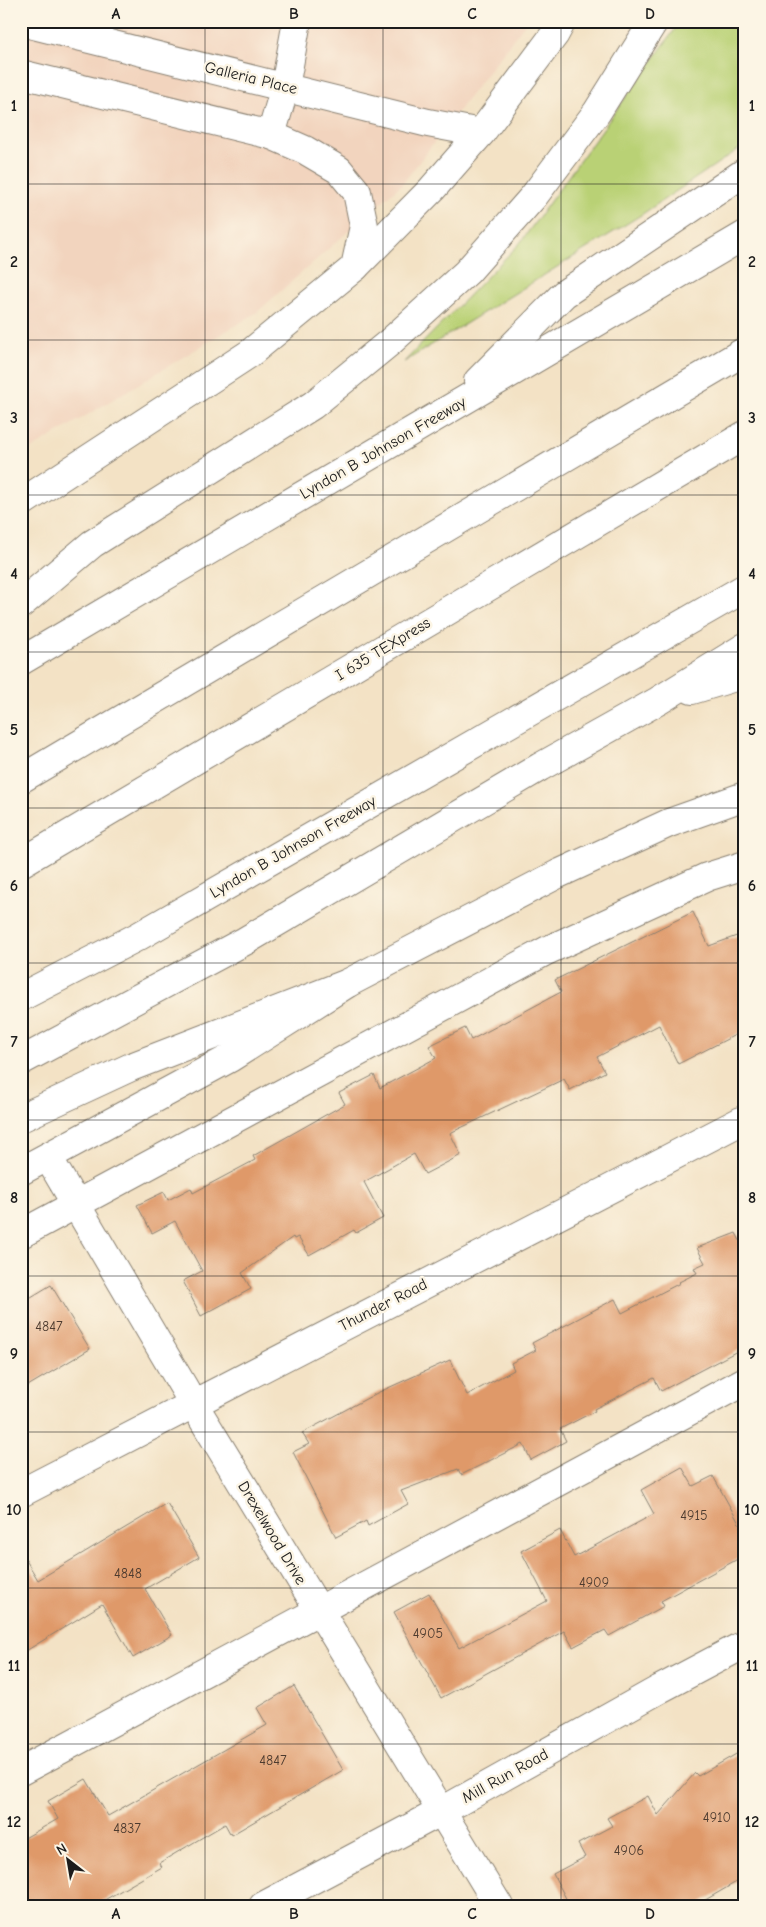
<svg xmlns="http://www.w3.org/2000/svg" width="766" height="1927" viewBox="0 0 766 1927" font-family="'Comic Neue',sans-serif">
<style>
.built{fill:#f2d4be}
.green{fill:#b9d175;stroke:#6a7648}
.building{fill:#df9969}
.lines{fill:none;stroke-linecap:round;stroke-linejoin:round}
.minor-casing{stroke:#887f70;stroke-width:30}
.major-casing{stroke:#887f70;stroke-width:30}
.highway-casing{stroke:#887f70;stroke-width:30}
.minor{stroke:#fff;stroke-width:28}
.major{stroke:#fff;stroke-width:28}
.highway{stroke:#fff;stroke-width:28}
.grid{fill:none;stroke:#1c1c1c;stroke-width:1;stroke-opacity:0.55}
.labels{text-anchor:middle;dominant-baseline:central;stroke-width:5;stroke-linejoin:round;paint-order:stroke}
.number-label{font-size:14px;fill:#4d3b2f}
.street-label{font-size:16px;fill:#1c1c1c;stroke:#fcf5e5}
.neatline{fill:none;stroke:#1c1c1c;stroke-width:2}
.grid-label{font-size:16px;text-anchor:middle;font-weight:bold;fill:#1c1c1c}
</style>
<rect width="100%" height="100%" fill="#fcf5e5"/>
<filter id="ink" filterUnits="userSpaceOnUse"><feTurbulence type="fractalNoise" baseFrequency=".02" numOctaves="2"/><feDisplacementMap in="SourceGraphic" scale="10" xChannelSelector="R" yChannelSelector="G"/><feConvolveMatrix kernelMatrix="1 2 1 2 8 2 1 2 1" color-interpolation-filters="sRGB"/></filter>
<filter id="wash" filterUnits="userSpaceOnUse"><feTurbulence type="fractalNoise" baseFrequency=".0096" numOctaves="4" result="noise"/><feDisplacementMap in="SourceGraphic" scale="20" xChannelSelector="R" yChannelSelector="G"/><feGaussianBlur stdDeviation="1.12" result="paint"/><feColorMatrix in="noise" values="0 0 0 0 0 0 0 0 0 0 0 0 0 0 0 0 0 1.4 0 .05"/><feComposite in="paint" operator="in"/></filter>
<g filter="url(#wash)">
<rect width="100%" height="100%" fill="#f3e2c5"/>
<!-- built -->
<polygon class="built" points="21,21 527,21 403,183 256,313 21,455"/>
<!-- green -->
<polygon class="green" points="681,21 745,21 745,145 641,215 404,362 520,243"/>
<g id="blocks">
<!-- building -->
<g class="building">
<polygon points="693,912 709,946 745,933 745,1030 678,1064 659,1025 597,1057 605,1072 570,1090 564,1079 450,1133 461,1155 425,1174 414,1154 364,1182 383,1218 356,1233 354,1230 309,1255 298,1237 294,1239 293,1237 242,1273 251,1289 201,1316 183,1281 202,1271 175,1221 152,1233 137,1205 164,1192 168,1200 191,1188 193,1193 255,1160 253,1156 345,1104 339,1093 374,1075 380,1088 436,1058 429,1046 465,1028 471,1040 561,992 555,980"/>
<polygon points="736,1233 745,1250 745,1347 661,1391 654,1378 594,1409 595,1411 560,1429 566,1441 531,1460 523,1444 461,1475 458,1469 401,1491 408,1504 368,1526 366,1521 336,1537 293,1452 309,1444 302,1433 377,1393 450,1360 467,1395 514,1370 511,1363 536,1350 532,1343 615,1299 622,1313 680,1283 679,1282 697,1273 694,1268 705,1263 697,1248"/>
<polygon points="51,1285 90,1349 21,1390 21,1303"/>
<polygon points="682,1467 693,1486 713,1476 745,1534 745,1555 661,1601 664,1606 609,1636 605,1630 573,1647 564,1631 441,1698 394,1612 429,1593 459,1648 547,1601 521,1551 560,1530 574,1557 654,1514 641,1490"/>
<polygon points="167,1503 199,1557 145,1589 172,1635 133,1658 102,1604 21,1654 21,1552 38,1580"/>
<polygon points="294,1686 343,1770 231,1835 225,1824 159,1863 162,1867 94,1906 21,1906 21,1840 58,1819 48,1801 86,1779 108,1816 267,1725 257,1708"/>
<polygon points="745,1749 745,1877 695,1906 570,1906 553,1874 585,1857 578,1844 612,1826 607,1818 648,1796 658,1815 695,1773 698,1776"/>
</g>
</g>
</g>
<g filter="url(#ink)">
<use href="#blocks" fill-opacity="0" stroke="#887f70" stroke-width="1"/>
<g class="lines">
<defs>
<g id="minor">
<polyline points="21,22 428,123 481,133"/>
<polyline points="21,74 271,135 305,150 339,170 357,192 364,226 355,267"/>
<polyline points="271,135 285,87 297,21"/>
<polyline points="48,1157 193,1403 499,1906"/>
<polyline points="21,1234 546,951 707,877 745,865"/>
<polyline points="21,1493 745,1119"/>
<polyline points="21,1771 745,1381"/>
<polyline points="263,1906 442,1811 660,1689 745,1644"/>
</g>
<g id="major">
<polyline points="21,503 249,354 355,267 432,189 481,133 555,34 562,21"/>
<polyline points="21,1171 230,1058 348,983 558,874 669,823 745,796"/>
</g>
<g id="highway">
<polyline points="478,381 564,294 745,172"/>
<polyline points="21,604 92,544 313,405 390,342 467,272 534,196 597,112 654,21"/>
<polyline points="21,661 745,235"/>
<polyline points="692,690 745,674"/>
<polyline points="21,779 745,351"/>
<polyline points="21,863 745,435"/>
<polyline points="21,997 139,936 745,588"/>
<polyline points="21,1061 245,941 540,767 658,701 745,647"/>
<polyline points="21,1118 131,1067 348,983"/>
</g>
</defs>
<!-- minor casing -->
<use href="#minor" class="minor-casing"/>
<!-- major casing -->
<use href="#major" class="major-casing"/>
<!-- highway casing -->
<use href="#highway" class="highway-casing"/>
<!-- minor -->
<use href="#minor" class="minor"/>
<!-- major -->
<use href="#major" class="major"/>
<!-- highway -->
<use href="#highway" class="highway"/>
</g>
</g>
<!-- grid -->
<path class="grid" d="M205,21V1906M383,21V1906M561,21V1906M21,184H745M21,340H745M21,495H745M21,652H745M21,808H745M21,963H745M21,1120H745M21,1276H745M21,1432H745M21,1588H745M21,1744H745"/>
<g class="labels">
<!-- number labels -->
<g class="number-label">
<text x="49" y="1326">4847</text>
<text x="694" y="1515">4915</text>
<text x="128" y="1573">4848</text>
<text x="594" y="1582">4909</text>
<text x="428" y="1633">4905</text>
<text x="273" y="1760">4847</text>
<text x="717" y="1817">4910</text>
<text x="127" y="1828">4837</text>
<text x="629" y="1850">4906</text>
</g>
<!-- street labels -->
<g class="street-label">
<text transform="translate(251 78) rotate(14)">Galleria Place</text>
<text transform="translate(383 448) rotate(-30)">Lyndon B Johnson Freeway</text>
<text transform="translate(383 649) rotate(-31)">I 635 TEXpress</text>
<text transform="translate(293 847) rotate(-30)">Lyndon B Johnson Freeway</text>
<text transform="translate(383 1305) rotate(-27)">Thunder Road</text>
<text transform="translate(272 1533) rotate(59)">Drexelwood Drive</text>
<text transform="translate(505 1776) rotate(-29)">Mill Run Road</text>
</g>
</g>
<!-- margin -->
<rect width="766" height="1927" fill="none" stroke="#fcf5e5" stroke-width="55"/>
<!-- north arrow -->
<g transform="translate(68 1860) rotate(329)" stroke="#fcf5e5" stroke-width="4" paint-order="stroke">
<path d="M0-4L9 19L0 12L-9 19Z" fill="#1c1c1c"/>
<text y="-8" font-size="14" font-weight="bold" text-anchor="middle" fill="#1c1c1c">N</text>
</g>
<rect x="28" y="28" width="710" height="1872" class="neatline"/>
<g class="grid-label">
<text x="116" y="19">A</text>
<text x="294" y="19">B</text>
<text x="472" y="19">C</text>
<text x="650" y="19">D</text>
<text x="14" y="111">1</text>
<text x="752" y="111">1</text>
<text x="14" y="267">2</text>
<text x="752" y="267">2</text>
<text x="14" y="423">3</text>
<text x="752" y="423">3</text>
<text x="14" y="579">4</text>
<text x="752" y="579">4</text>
<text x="14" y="735">5</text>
<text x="752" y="735">5</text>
<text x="14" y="891">6</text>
<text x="752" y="891">6</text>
<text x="14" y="1047">7</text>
<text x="752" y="1047">7</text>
<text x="14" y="1203">8</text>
<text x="752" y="1203">8</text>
<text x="14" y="1359">9</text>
<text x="752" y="1359">9</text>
<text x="14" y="1515">10</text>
<text x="752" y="1515">10</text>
<text x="14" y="1671">11</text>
<text x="752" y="1671">11</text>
<text x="14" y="1827">12</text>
<text x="752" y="1827">12</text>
<text x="116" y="1919">A</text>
<text x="294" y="1919">B</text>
<text x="472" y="1919">C</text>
<text x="650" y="1919">D</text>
</g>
</svg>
